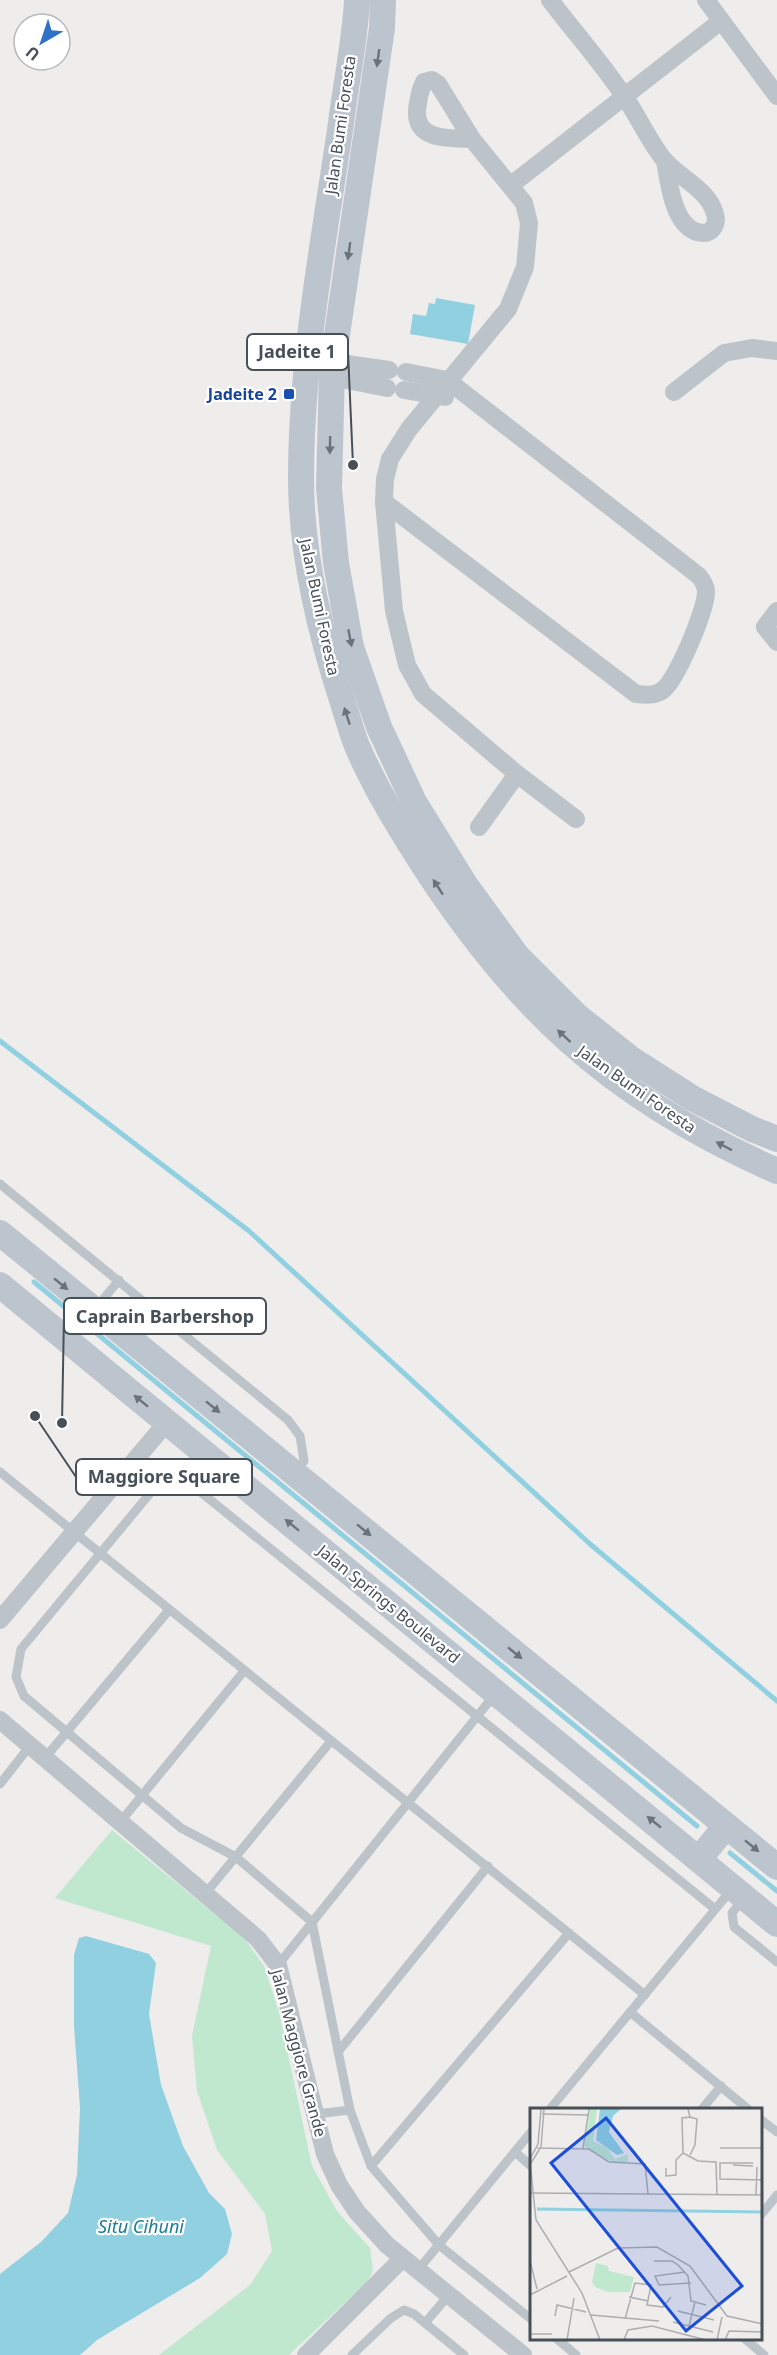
<svg xmlns="http://www.w3.org/2000/svg" width="777" height="2355" viewBox="0 0 777 2355" font-family="'Noto Sans',sans-serif">
<style>
.green{fill:#bfe8cf}
.water{fill:#91d0e0}
.lines{fill:none;stroke-linecap:round;stroke-linejoin:round}
.stream{stroke:#91d0e0;stroke-width:5}
.service{stroke:#bcc4ca;stroke-width:9}
.minor{stroke:#bcc4ca;stroke-width:18}
.secondary{stroke:#bcc5ce;stroke-width:26}
.oneway{fill:#6a737b}
.transit-dot{fill:#1a4fb4;stroke:#fff;stroke-width:2}
.labels{text-anchor:middle;dominant-baseline:central;stroke-width:4.5;stroke-linejoin:round;paint-order:stroke}
.street-label{font-size:16px;fill:#475057;stroke:#fff}
.transit-label{font-size:16px;font-weight:bold;fill:#164399;stroke:#fff;text-anchor:end}
.water-label{font-size:18px;font-style:italic;fill:#1d7c95;stroke:#fff}
.inset-river{fill:none;stroke:#91d0e0;stroke-width:3}
.inset-road{fill:none;stroke:#acaeb0;stroke-width:1.5}
.view{fill:#1d4ed8;fill-opacity:0.15;stroke:#1d4ed8;stroke-width:3}
.inset-edge{fill:none;stroke:#475057;stroke-width:3}
.leader{fill:none;stroke:#475057;stroke-width:2}
.callout-dot{fill:#475057;stroke:#fff;stroke-width:2}
.callout{fill:#fff;stroke:#475057;stroke-width:2}
.callout-label{font-size:18px;text-anchor:middle;font-weight:bold;fill:#475057}
</style>
<rect width="100%" height="100%" fill="#efecec"/>
<!-- green -->
<polygon class="green" points="112,1830 245,1939 264,1966 279,2012 312,2166 337,2211 370,2248 373,2270 368,2281 289,2355 159,2355 250,2285 272,2251 265,2214 217,2150 197,2091 192,2036 211,1946 55,1898"/>
<!-- water -->
<g class="water">
<polygon points="436,298 475,305 468,344 410,334 413,314 426,316 429,303 435,304"/>
<polygon points="86,1936 149,1954 156,1963 149,2014 161,2085 183,2146 209,2193 225,2209 232,2234 227,2254 200,2278 97,2340 80,2355 0,2355 0,2274 41,2242 68,2213 77,2175 80,2108 74,2026 74,1955 79,1938"/>
</g>
<g class="lines">
<!-- stream -->
<g class="stream">
<polyline points="0,1041 249,1231 590,1544 777,1701"/>
<polyline points="34,1282 697,1826"/>
<polyline points="730,1853 777,1891"/>
</g>
<!-- service -->
<g class="service">
<polyline points="0,1184 288,1420 300,1436 304,1461 296,1471"/>
<polyline points="96,1308 119,1280"/>
<path d="M0,1472C214,1647 431,1819 645,1995"/>
<polyline points="44,1759 169,1610"/>
<polyline points="0,1784 29,1747"/>
<polyline points="121,1821 244,1671"/>
<polyline points="205,1894 331,1741"/>
<polyline points="743,1899 732,1913 734,1927 777,1962"/>
<polyline points="278,1965 495,1694"/>
<polyline points="630,2012 748,2109"/>
<polyline points="338,2052 488,1866"/>
<polyline points="550,2109 732,1889"/>
<polyline points="702,2109 721,2086"/>
<polyline points="316,2114 350,2110"/>
<polyline points="760,2119 777,2132"/>
<polyline points="515,2152 531,2166"/>
<polyline points="371,2166 569,1933"/>
<polyline points="760,2216 777,2195"/>
<polyline points="418,2270 531,2132"/>
<polyline points="531,2319 439,2245 371,2166 350,2110 312,1922 236,1857 181,1828 24,1696 16,1677 21,1649 171,1468 715,1909"/>
<polyline points="425,2323 449,2295"/>
<polyline points="556,2338 576,2355"/>
<polyline points="744,2338 764,2355"/>
<polyline points="352,2355 391,2318 404,2310 414,2314 464,2355"/>
</g>
<!-- minor -->
<g class="minor">
<path d="M550,0C575,33 603,64 626,99C639,118 650,143 665,161C680,178 709,190 715,214C718,223 713,233 703,233C673,231 669,182 665,161"/>
<polyline points="706,0 777,96"/>
<path d="M472,139C450,138 415,141 417,110C418,101 420,90 424,82L432,80L438,84L472,139L524,203L529,223L525,267L508,309L409,429L390,459L385,479L384,502L394,611L407,665L423,694L517,774L576,819"/>
<polyline points="511,185 721,21"/>
<polyline points="333,362 389,370"/>
<polyline points="332,377 387,388"/>
<polyline points="404,390 445,397"/>
<polyline points="674,392 724,353 752,348 777,351"/>
<path d="M384,502L636,694C645,695 655,696 663,690C677,679 706,610 706,592C706,586 703,581 699,576L447,380L406,372"/>
<polyline points="777,611 765,627 777,642"/>
<polyline points="479,827 517,774"/>
<polyline points="0,1620 167,1422"/>
<polyline points="0,1720 258,1939 278,1965 325,2154 339,2185 357,2212 387,2245 523,2355"/>
<polyline points="306,2355 403,2258"/>
</g>
<!-- secondary -->
<g class="secondary">
<path d="M357,0C355,41 346,82 341,123C324,240 301,359 301,478C301,553 319,629 342,700C347,715 351,731 357,746C375,788 399,827 424,866C465,929 511,989 568,1040C629,1095 702,1138 777,1171"/>
<polyline points="383,0 382,28 332,369 329,488 336,563 351,647 379,727 414,802 466,886 517,956 577,1016 631,1059 692,1098 752,1129 777,1139"/>
<polyline points="0,1233 777,1867"/>
<polyline points="0,1285 777,1924"/>
<polyline points="699,1859 726,1826"/>
</g>
</g>
<!-- one-way arrows -->
<defs><path id="oneway-solid" d="M-6-.8H1V-3.2L6.5 0L1 3.2V.8H-6Z" transform="scale(1.5)"/></defs>
<g class="oneway">
<use href="#oneway-solid" transform="translate(378 58) rotate(98)"/>
<use href="#oneway-solid" transform="translate(349 251) rotate(98)"/>
<use href="#oneway-solid" transform="translate(330 445) rotate(91)"/>
<use href="#oneway-solid" transform="translate(350 638) rotate(79)"/>
<use href="#oneway-solid" transform="translate(347 716) rotate(-108)"/>
<use href="#oneway-solid" transform="translate(438 887) rotate(-123)"/>
<use href="#oneway-solid" transform="translate(564 1036) rotate(-137)"/>
<use href="#oneway-solid" transform="translate(724 1146) rotate(-152)"/>
<use href="#oneway-solid" transform="translate(61 1284) rotate(39)"/>
<use href="#oneway-solid" transform="translate(141 1401) rotate(-141)"/>
<use href="#oneway-solid" transform="translate(213 1407) rotate(39)"/>
<use href="#oneway-solid" transform="translate(292 1525) rotate(-141)"/>
<use href="#oneway-solid" transform="translate(364 1530) rotate(39)"/>
<use href="#oneway-solid" transform="translate(515 1653) rotate(39)"/>
<use href="#oneway-solid" transform="translate(654 1822) rotate(-141)"/>
<use href="#oneway-solid" transform="translate(752 1846) rotate(39)"/>
</g>
<!-- markers -->
<rect class="transit-dot" x="283" y="388" width="12" height="12" rx="3"/>
<g class="labels">
<!-- street labels -->
<g class="street-label">
<text transform="translate(340 125) rotate(-82)">Jalan Bumi Foresta</text>
<text transform="translate(320 607) rotate(78)">Jalan Bumi Foresta</text>
<text transform="translate(637 1089) rotate(35)">Jalan Bumi Foresta</text>
<text transform="translate(389 1604) rotate(39)">Jalan Springs Boulevard</text>
<text transform="translate(299 2053) rotate(75)">Jalan Maggiore Grande</text>
</g>
<!-- transit labels -->
<g class="transit-label">
<text x="277" y="394">Jadeite 2</text>
</g>
<!-- water labels -->
<g class="water-label">
<text x="141" y="2226">Situ Cihuni</text>
</g>
</g>
<!-- overview -->
<g transform="translate(530 2108)">
<rect width="232" height="232" fill="#efecec"/>
<path d="M60,1H67L63,33L77,40L85,51L98,46V54H82L54,38ZM66,155L78,158L79,163L104,169L100,184H78L65,179L62,174Z" fill="#bfe8cf"/>
<path d="M70,1H91L83,8L79,24L94,45L87,47L66,32Z" fill="#91d0e0"/>
<path class="inset-river" d="M7,101L233,104"/>
<path class="inset-road" d="M12,6L58,7M7,40L59,41L79,54L115,56L118,86M53,40L59,1M190,40H233M153,45L168,53L186,54L187,87M153,45L152,10L160,9L158,1M160,47L165,37L167,11L160,9M0,51L8,36L11,1M0,54L6,112L52,185L70,232M1,55L11,39L14,1M223,55H190V71L233,72M203,57L223,58M136,60V68L146,67V52L153,45M1,85L233,87M226,87L227,59M0,153L7,181M124,153H142L148,157L158,168L161,193L176,197M39,164L88,140L127,139L160,158L197,208L233,216M155,164L125,168L129,177L161,175M0,187L37,168M99,189L118,193M155,205L148,203L184,212M61,207L129,213M25,208L27,197L56,204M95,211L105,175L121,177L117,197L133,199L141,189M143,214L183,224M159,218L165,194M0,226H22M37,232L44,190M94,232L98,222L122,218L176,232M187,232L192,209M195,232L199,223L233,224"/>
<path class="view" d="M76,10L212,178L156,223L21,55Z"/>
<rect width="232" height="232" class="inset-edge"/>
</g>
<!-- callouts -->
<path class="leader" d="M353 465L348 352M62 1423L64 1316M35 1416L76 1477"/>
<g class="callout-dot">
<circle cx="353" cy="465" r="6"/>
<circle cx="62" cy="1423" r="6"/>
<circle cx="35" cy="1416" r="6"/>
</g>
<g class="callout">
<rect x="247" y="334" width="101" height="36" rx="6"/>
<rect x="64" y="1298" width="202" height="36" rx="6"/>
<rect x="76" y="1459" width="176" height="36" rx="6"/>
</g>
<g class="callout-label">
<text x="297" y="358">Jadeite 1</text>
<text x="165" y="1323">Caprain Barbershop</text>
<text x="164" y="1483">Maggiore Square</text>
</g>
<!-- north arrow -->
<g transform="translate(42 42) rotate(219)"><circle r="28" fill="#ffffff" stroke="#b5b9bc" stroke-width="1.5"/>
<path d="M0-4.5L10 22L0 15L-10 22Z" fill="#2e71c7"/>
<text y="-9" font-size="16" font-weight="bold" text-anchor="middle" fill="#475057">U</text>
</g>
</svg>
